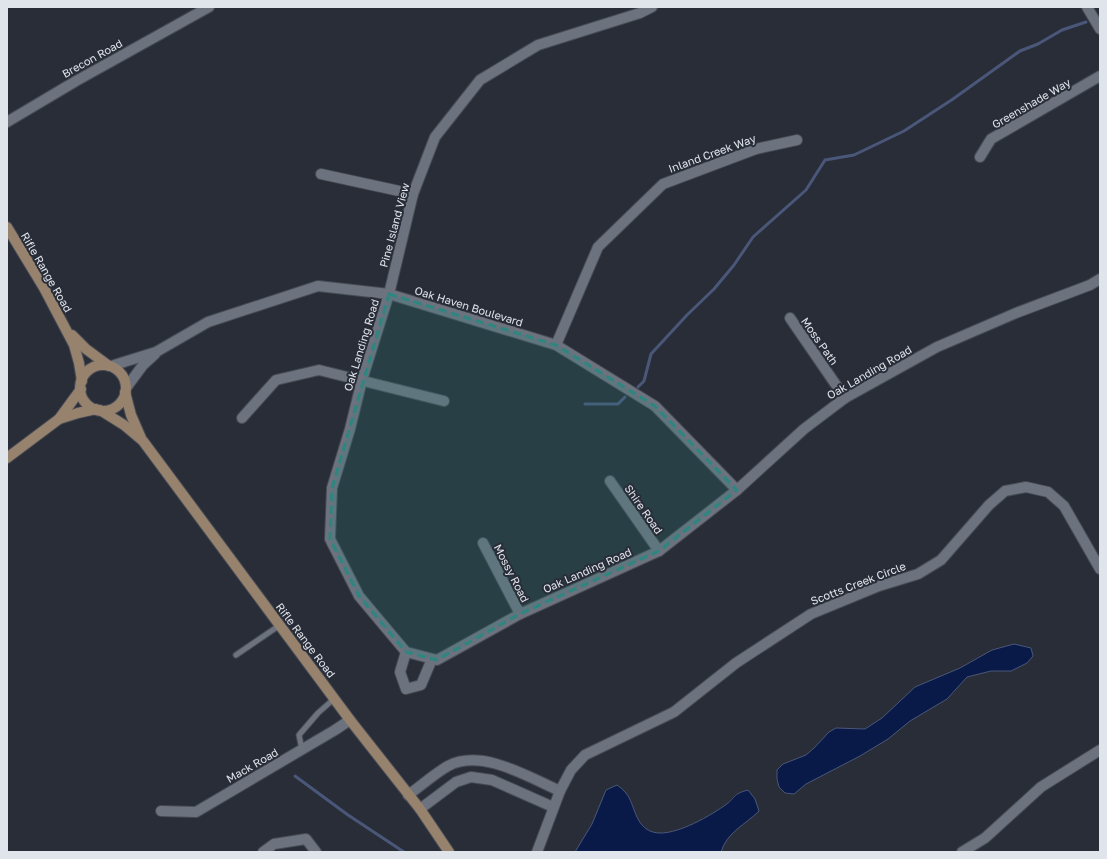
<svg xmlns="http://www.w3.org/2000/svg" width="1107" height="859" viewBox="0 0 1107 859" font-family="'Golos Text',sans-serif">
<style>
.water{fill:#091a48;stroke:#4a5779}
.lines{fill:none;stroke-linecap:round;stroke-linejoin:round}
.stream{stroke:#4a5779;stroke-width:3}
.service-casing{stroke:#474b54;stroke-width:7}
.minor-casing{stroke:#474b54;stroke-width:12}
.secondary-casing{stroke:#474b54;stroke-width:12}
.service{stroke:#6c727e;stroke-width:5}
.minor{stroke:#6c727e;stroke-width:10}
.secondary{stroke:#97826e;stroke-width:10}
.marked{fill:#2e8681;fill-opacity:0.2;stroke:#2e8681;stroke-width:3;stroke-dasharray:8 5;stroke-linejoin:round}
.labels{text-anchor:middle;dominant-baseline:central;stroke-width:4;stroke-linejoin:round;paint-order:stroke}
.street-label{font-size:11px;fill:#e0e4eb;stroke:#282d38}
</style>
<rect width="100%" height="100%" fill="#282d38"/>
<!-- water -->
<g class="water">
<polygon points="1014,644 1031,648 1033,656 1027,663 1011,671 991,671 967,677 947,699 910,721 888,739 860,756 806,784 794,794 785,793 779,787 777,779 777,770 783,764 806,755 814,748 829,732 836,728 865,729 882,718 915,687 960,668 992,650"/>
<path d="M617,785C619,787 622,788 624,791C635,801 633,823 650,831C669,840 708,817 724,806C736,798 732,794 748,790L755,799L759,811C745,825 727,832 721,852H575L592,824L606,790Z"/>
</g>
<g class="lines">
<!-- stream -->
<g class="stream">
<polyline points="638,387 644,381 651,354 687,315 714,289 734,265 753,237 806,190 825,160 854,155 904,131 953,99 1020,51 1038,44 1062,30 1086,22"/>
<polyline points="585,404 618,404 625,397"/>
<polyline points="295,776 348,815 404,852"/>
</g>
<defs>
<g id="service">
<polyline points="236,655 280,625"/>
<polyline points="302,750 299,735 318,713 335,698"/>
</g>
<g id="minor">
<polyline points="652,7 640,13 538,45 480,80 435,137 413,194 389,294 362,380 350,429 332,488 330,539 359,596 406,652 437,660 520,614 659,551 737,490 804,429 845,398 937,347 1016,313 1090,285 1100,279"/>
<polyline points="1087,7 1100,29"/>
<polyline points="7,122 76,81 209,7"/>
<polyline points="980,157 991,139 1100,76"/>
<polyline points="321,174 413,194"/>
<polyline points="790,318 845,398"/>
<polyline points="556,345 598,247 663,184 756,149 797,140"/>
<polyline points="111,366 156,352 208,322 318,286 389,294 556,345 655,406 737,490"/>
<polyline points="126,388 143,365 155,354"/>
<polyline points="242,418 276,380 319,370 444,401"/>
<polyline points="610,481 659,551"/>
<polyline points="483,543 520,614"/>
<polyline points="406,652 400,672 406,689 421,685 432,659"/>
<path d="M408,795C421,786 434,774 448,766C482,748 528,777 560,791"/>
<polyline points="420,809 456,782 471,777 492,780 553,807"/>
<polyline points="161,811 196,812 335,730 350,720"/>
<polyline points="263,852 274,844 306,839 316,852"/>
<polyline points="537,852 560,791 571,770 585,755 674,712 736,663 811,614 879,586 918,574 941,560 989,505 1005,491 1026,487 1048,492 1064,506 1100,569"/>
<polyline points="962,852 985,838 1041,787 1100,750"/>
</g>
<g id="secondary">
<polyline points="7,227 44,288 74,345 79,363 82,381"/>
<polyline points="72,335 86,349 109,366"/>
<circle cx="103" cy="388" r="23"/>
<polyline points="125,392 131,415 141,438"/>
<polyline points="100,410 124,425 143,441 350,720 420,809 449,852"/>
<polyline points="59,419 78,413 96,409"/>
<polyline points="7,458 59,419 81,389"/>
</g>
</defs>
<!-- service casing -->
<use href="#service" class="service-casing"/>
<!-- minor casing -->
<use href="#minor" class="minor-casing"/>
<!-- secondary casing -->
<use href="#secondary" class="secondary-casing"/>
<!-- service -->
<use href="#service" class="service"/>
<!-- minor -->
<use href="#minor" class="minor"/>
<!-- secondary -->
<use href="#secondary" class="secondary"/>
</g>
<!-- marked area -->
<path class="marked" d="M389,294L556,345L655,406L737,490L659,551L520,614L437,660L406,652L359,596L330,539L332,488Z"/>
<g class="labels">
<!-- street labels -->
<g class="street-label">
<text transform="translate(92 58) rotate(-29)">Brecon Road</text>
<text transform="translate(1031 103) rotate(-30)">Greenshade Way</text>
<text transform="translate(712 153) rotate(-20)">Inland Creek Way</text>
<text transform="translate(394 225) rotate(-75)">Pine Island View</text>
<text transform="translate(47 272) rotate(60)">Rifle Range Road</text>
<text transform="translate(469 306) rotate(17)">Oak Haven Boulevard</text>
<text transform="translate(820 341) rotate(55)">Moss Path</text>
<text transform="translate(361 345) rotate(-73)">Oak Landing Road</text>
<text transform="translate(869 372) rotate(-30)">Oak Landing Road</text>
<text transform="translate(644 509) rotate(55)">Shire Road</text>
<text transform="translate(587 570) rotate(-24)">Oak Landing Road</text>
<text transform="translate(512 573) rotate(63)">Mossy Road</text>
<text transform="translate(858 583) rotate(-21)">Scotts Creek Circle</text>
<text transform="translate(306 640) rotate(53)">Rifle Range Road</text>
<text transform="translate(252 765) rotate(-30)">Mack Road</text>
</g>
</g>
<!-- border -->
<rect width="1107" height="859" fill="none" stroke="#e0e4eb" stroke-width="16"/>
</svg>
